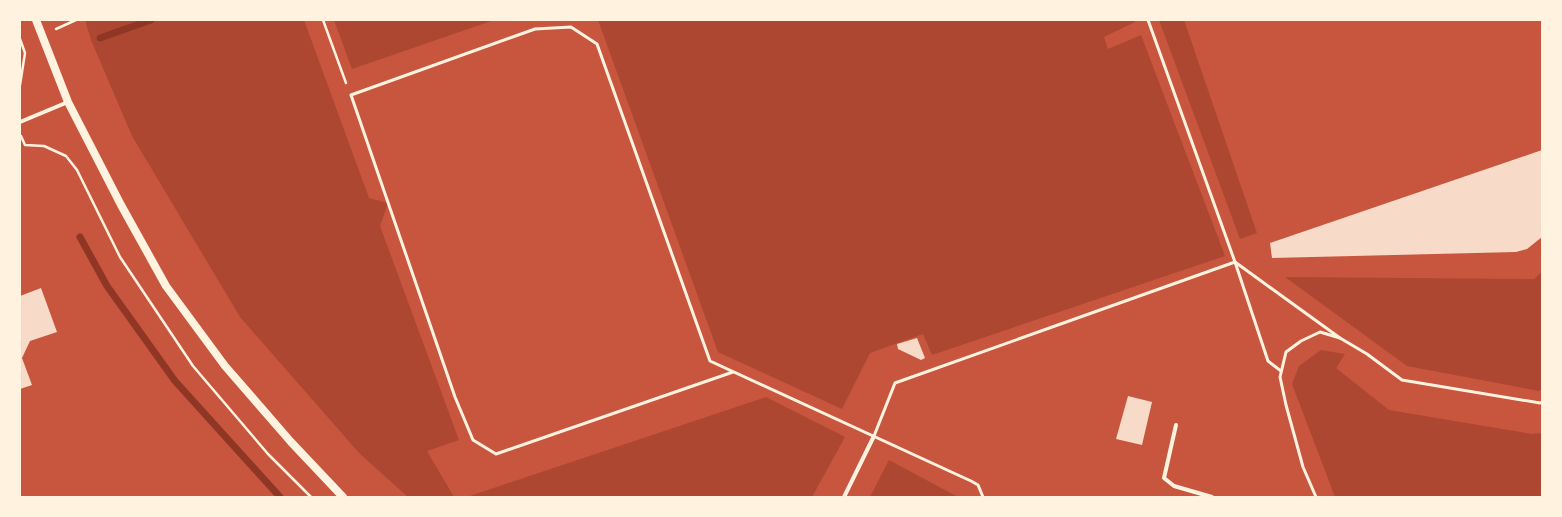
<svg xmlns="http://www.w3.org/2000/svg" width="1562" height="517" viewBox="0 0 1562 517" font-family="'Source Serif 4',serif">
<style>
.green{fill:#ae4732}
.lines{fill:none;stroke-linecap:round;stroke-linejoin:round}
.stream{stroke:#8f3625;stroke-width:7}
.building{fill:#f7dbc8}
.path{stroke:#fff3e0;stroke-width:2.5}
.service{stroke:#fff3e0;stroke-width:3}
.minor{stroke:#fff3e0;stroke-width:4}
.secondary{stroke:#fff3e0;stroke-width:8}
</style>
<rect width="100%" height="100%" fill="#c8553d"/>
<!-- green -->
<g class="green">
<polygon points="85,20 304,20 369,198 388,203 380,226 459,440 427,451 454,497 408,497 360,454 240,317 132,136 91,40"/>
<polygon points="334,20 494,20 352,69"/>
<polygon points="598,20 1134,20 1135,22 1104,37 1108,49 1141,35 1225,256 932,355 923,334 870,353 842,409 718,352"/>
<polygon points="1159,20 1184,20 1257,233 1240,239"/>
<polygon points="1542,272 1542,389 1539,391 1407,366 1285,277 1534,279"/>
<polygon points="1321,350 1345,354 1336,368 1389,410 1532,434 1542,433 1542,497 1335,497 1292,384 1299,366"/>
<polygon points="766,397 845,437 812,497 467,497"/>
<polygon points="889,460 958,497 870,497"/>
</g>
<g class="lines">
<!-- stream -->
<g class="stream">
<polyline points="100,38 151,20"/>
<polyline points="80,237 107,286 175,381 280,497"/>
</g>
</g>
<!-- building -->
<g class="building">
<polygon points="1542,150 1542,237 1527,249 1516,252 1272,258 1270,243"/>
<polygon points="41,288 57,332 30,341 22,358 32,385 20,389 20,296"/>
<polygon points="917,338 925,358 921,360 898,349 897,344"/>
<polygon points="1128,396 1152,402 1142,445 1116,439"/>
</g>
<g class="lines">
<!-- path -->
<g class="path">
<polyline points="323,20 346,83"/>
<polyline points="56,29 76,20"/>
<polyline points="20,39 25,53 20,85"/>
<polyline points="21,136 25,145 44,146 66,156 77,170 120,257 193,366 268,454 311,497"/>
</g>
<!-- service -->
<g class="service">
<polyline points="1148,20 1235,262 1268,361 1281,371"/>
<polyline points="733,372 496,454 473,440 455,397 351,95 535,29 571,27 597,44 710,361 971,481 978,485 983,497"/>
<polyline points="874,436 895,383 1235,262 1340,338"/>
<polyline points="1316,497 1303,467 1286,405 1280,377 1286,352 1301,341 1320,332 1340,338 1367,354 1402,380 1540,403 1542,402"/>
</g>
<!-- minor -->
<g class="minor">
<polyline points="20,122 68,102"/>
<polyline points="1176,425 1164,478 1174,486 1212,497"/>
<polyline points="844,497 874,436"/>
</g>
<!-- secondary -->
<polyline class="secondary" points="36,20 68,102 121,205 166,286 225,366 291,442 343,497"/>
</g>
<!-- border -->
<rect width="1562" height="517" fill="none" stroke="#fff3e0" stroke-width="42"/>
</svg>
